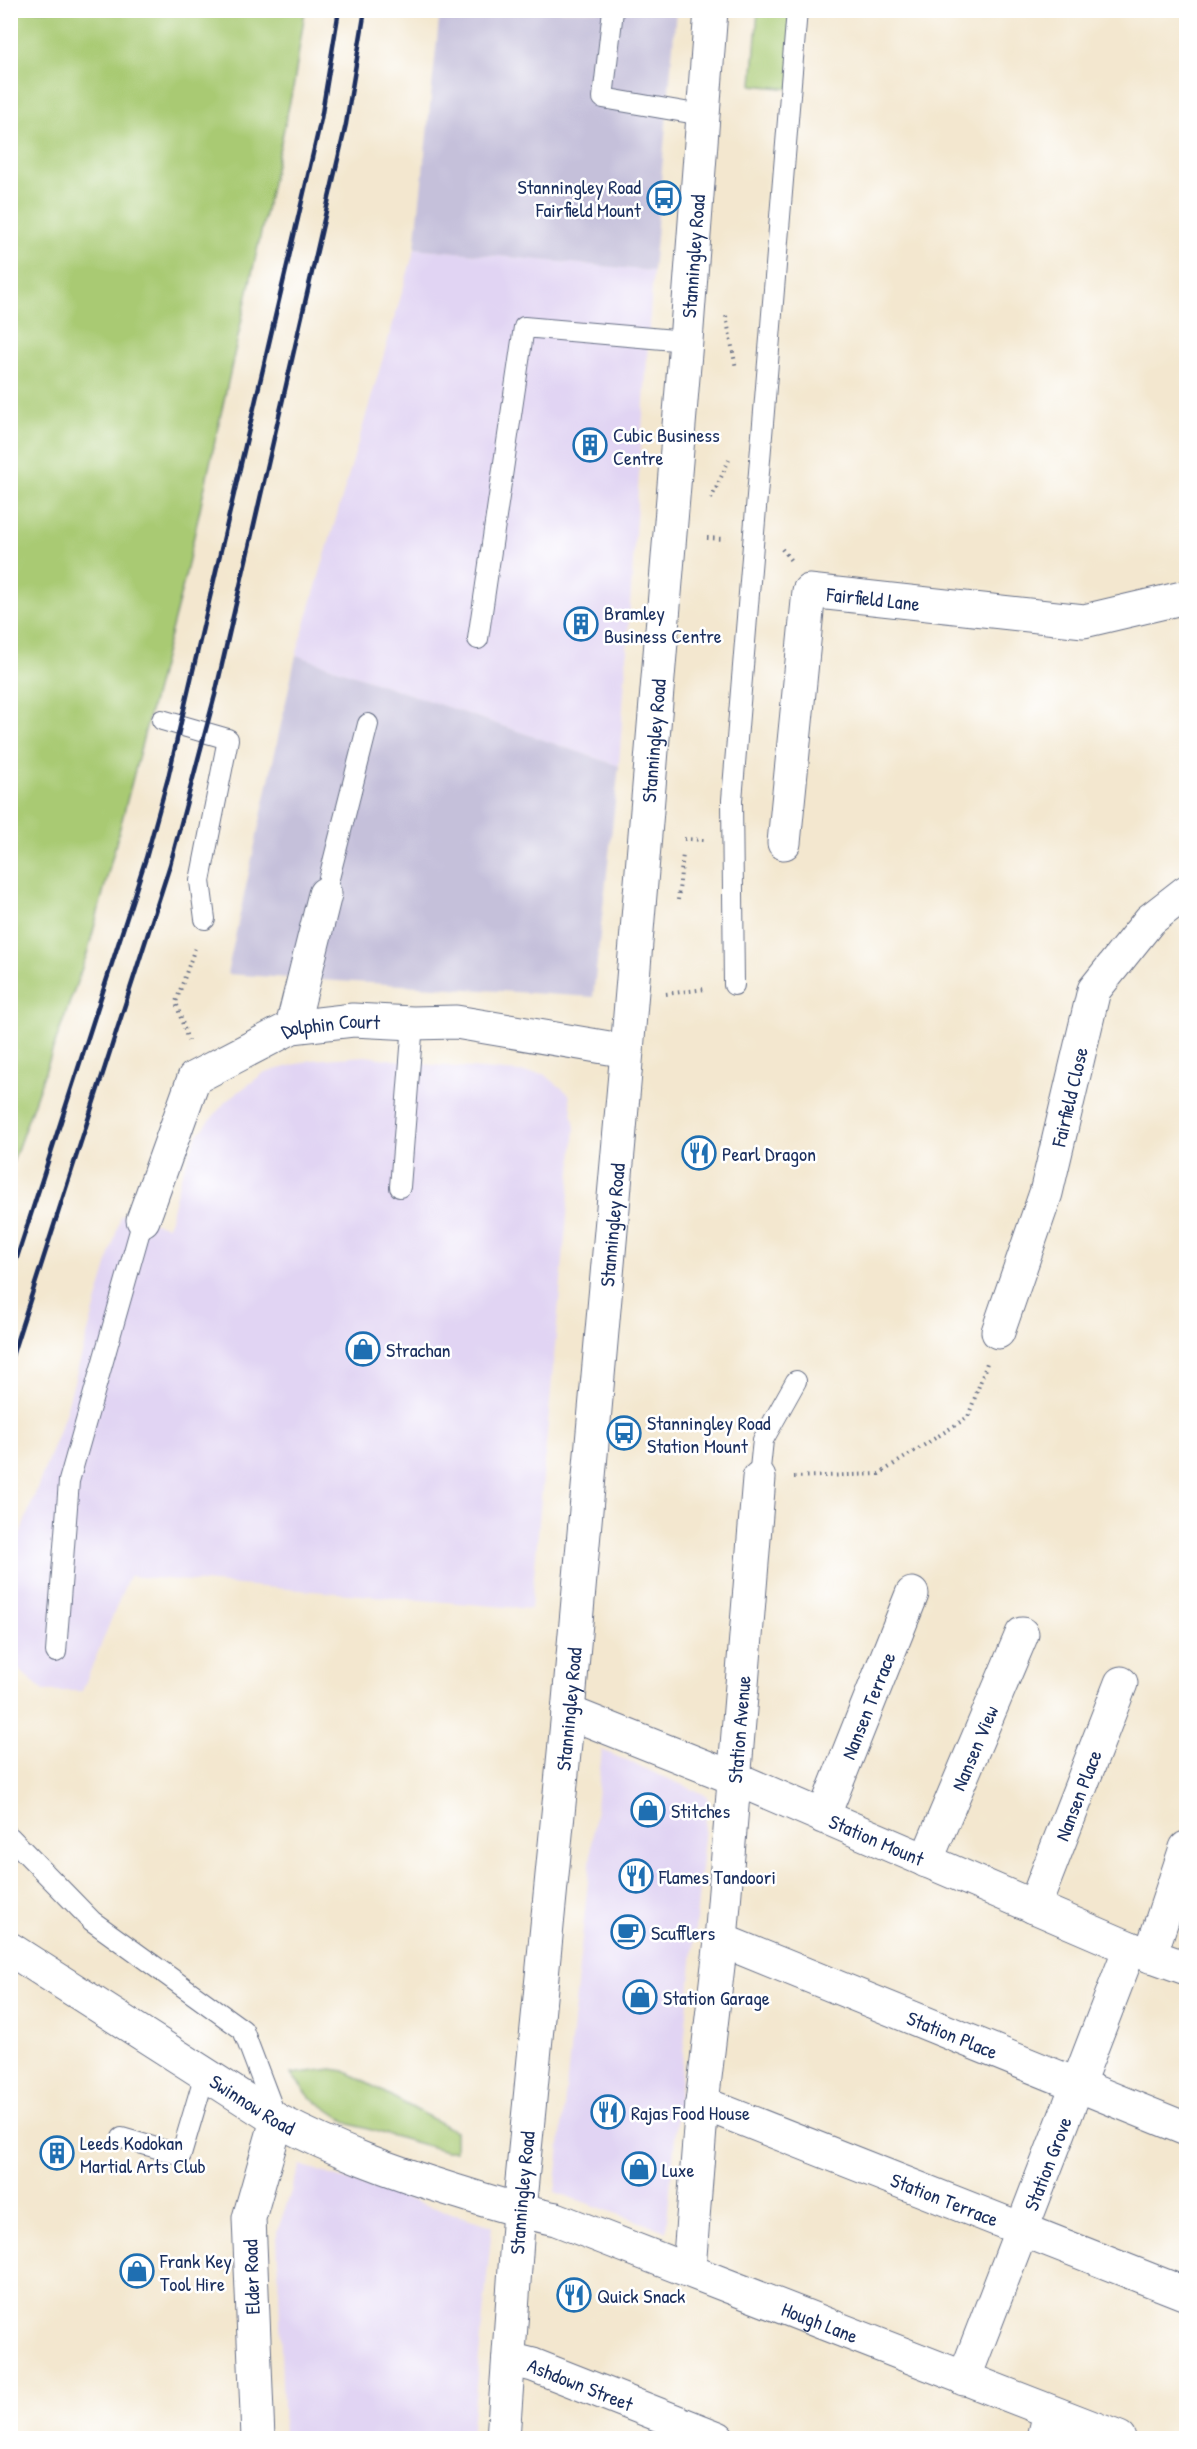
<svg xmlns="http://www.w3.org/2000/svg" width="1197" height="2449" viewBox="0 0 1197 2449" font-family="'Patrick Hand',sans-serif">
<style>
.built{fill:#e1d4f3}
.industrial{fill:#c5c0da}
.green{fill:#a9ca73;stroke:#627c68;stroke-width:1.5}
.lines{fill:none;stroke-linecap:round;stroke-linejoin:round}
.service-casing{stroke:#676f86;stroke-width:22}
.minor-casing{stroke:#676f86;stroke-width:35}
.tertiary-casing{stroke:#676f86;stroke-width:35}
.path{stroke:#676f86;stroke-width:4;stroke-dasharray:1.5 4.5;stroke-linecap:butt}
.service{stroke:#fff;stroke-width:20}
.minor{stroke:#fff;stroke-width:33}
.tertiary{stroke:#fff;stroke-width:33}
.rail{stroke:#1b2f5e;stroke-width:4.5}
.labels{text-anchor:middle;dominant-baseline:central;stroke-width:5;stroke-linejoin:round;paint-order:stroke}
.poi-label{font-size:20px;fill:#1b2f5e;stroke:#fff;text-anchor:start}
.street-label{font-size:20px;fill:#1b2f5e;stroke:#fff}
</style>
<rect width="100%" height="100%" fill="#fff"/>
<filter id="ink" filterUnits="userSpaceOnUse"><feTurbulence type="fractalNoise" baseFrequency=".0167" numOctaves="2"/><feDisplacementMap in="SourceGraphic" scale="12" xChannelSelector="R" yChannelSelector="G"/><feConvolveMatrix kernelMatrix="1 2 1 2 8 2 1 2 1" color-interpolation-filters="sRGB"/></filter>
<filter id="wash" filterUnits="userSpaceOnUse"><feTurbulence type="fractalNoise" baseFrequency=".008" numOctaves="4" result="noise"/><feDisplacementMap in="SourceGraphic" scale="24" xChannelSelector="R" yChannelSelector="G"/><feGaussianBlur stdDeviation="1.35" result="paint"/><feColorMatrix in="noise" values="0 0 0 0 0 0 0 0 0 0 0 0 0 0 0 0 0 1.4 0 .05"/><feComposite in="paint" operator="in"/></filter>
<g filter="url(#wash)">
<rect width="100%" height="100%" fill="#f3e7cf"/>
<!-- built -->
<g class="built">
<polygon points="415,248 653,271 619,766 296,655"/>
<polygon points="365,1056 432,1065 544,1074 569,1094 575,1128 531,1609 129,1576 82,1691 44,1691 11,1663 10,1561 65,1414 121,1215 168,1226 180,1179 196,1137 226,1101 264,1073 311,1060"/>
<polygon points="602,1750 708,1796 666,2231 555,2192"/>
<polygon points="300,2165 492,2226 471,2438 284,2438 277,2232"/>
</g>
<!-- industrial -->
<g class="industrial">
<polygon points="440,11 676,11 653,271 415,248"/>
<polygon points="296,655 619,766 593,997 227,974"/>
</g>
<!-- green -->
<g class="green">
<polygon points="11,10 305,11 294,83 185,577 88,951 11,1167"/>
<polygon points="758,11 797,11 791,89 752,85"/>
<polygon points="332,2069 345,2071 455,2131 455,2151 446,2151 350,2124 310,2097 291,2074"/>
</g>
</g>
<g filter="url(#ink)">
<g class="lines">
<defs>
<g id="service">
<polyline points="613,10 603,98 702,115"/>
<polyline points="478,639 524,327 686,341"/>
<polyline points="162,720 228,739 200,881 205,919"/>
<polyline points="325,894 368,724"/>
<polyline points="734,985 732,800 797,10"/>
<polyline points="400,1187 413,1023"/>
<polyline points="759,1478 763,1440 796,1381"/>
<polyline points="56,1652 69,1481 143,1220"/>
<polyline points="10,1837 92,1921 243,2030 276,2117"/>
<polyline points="122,2138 181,2155 205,2074"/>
</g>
<g id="minor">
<path id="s1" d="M784,843L809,591L1084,621L1186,597"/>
<polyline points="292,1027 325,894"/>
<path id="s2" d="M143,1220L194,1078L292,1027L353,1020L413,1023L456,1022L627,1051"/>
<path id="s3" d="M998,1332L1046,1193L1094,990L1150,920L1186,892"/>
<path id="s4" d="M568,1712L734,1778L1130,1948L1186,1968"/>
<path id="s5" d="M823,1817L912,1594"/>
<path id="s6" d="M926,1861L1022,1634"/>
<path id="s7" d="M1034,1907L1121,1683"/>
<path id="s8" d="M721,1940L1186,2129"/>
<polyline points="1150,1956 1186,1848"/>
<path id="s9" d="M702,2103L1186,2294"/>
<path id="s10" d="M689,2269L702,2103L721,1940L759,1478"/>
<path id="s11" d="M509,2359L533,2365L718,2438"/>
<path id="s12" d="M964,2379L1130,1948"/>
<polyline points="258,2438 249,2218 277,2120"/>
<polyline points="1044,2438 1050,2412"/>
</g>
<g id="tertiary">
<path id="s13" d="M10,1949L277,2120C337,2151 390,2171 455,2191C488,2201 521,2212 556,2219L1119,2438"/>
<path id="s14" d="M503,2438L519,2211L568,1712L627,1051L686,341L711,10"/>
</g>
</defs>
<!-- service casing -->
<use href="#service" class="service-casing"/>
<!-- minor casing -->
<use href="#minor" class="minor-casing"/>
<!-- tertiary casing -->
<use href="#tertiary" class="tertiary-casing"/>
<!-- path -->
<g class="path">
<polyline points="726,316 736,368"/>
<polyline points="711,499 729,460"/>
<polyline points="707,538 725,539"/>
<polyline points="782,549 792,562"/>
<polyline points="684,839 704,840"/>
<polyline points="678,900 683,854"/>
<polyline points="666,994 706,989"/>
<polyline points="188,1041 176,1002 196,945"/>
<polyline points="794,1477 879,1474 968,1417 987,1363"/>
</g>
<!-- service -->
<use href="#service" class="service"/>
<!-- minor -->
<use href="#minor" class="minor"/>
<!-- tertiary -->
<use href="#tertiary" class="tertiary"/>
<!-- rail -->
<g class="rail">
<polyline points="10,1279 146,858 168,778 321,119 339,10"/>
<polyline points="10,1362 170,865 215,695 346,124 365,10"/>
</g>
</g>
</g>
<!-- icons -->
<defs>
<symbol id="bus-ring" viewBox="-11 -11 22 22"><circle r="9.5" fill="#fff" stroke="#1f6fb2" stroke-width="1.5"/><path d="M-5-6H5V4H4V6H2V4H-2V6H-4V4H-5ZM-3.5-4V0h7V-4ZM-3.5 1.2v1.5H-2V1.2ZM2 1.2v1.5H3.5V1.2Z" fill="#1f6fb2"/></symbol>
<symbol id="building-ring" viewBox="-11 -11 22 22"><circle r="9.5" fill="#fff" stroke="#1f6fb2" stroke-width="1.5"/><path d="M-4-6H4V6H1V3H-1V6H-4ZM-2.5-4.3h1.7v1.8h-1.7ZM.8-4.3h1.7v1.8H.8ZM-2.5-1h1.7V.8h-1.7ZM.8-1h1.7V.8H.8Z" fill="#1f6fb2"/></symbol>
<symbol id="restaurant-ring" viewBox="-11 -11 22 22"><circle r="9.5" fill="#fff" stroke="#1f6fb2" stroke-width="1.5"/><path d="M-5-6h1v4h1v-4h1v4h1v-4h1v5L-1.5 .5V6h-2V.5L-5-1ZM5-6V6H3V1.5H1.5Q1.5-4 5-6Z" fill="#1f6fb2"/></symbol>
<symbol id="shop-ring" viewBox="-11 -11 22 22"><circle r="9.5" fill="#fff" stroke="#1f6fb2" stroke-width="1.5"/><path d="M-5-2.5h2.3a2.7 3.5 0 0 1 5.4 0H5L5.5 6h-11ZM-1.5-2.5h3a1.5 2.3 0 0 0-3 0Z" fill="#1f6fb2"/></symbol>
<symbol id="cafe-ring" viewBox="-11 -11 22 22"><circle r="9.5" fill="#fff" stroke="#1f6fb2" stroke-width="1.5"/><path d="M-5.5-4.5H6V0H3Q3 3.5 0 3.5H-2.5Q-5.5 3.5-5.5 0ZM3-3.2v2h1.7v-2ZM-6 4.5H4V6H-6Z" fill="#1f6fb2"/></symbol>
</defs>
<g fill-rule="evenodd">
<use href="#bus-ring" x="645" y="179" width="38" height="38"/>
<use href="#building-ring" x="571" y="426" width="38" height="38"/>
<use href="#building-ring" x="562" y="605" width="38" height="38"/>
<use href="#restaurant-ring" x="680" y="1134" width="38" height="38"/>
<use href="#shop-ring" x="344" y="1330" width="38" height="38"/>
<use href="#bus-ring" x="605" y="1414" width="38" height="38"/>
<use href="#shop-ring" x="629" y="1791" width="38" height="38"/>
<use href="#restaurant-ring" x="617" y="1857" width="38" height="38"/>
<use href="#cafe-ring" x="609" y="1913" width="38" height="38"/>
<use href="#shop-ring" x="621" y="1978" width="38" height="38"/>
<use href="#restaurant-ring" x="589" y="2093" width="38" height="38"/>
<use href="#building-ring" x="38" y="2134" width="38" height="38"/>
<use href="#shop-ring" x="620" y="2150" width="38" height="38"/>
<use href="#shop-ring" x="118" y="2252" width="38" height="38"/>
<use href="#restaurant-ring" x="555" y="2276" width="38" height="38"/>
</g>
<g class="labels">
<!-- poi labels -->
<g class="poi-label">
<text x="641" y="186" text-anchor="end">Stanningley Road<tspan x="641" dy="23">Fairfield Mount</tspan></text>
<text x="613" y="434">Cubic Business<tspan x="613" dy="23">Centre</tspan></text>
<text x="604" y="612">Bramley<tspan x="604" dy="23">Business Centre</tspan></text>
<text x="722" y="1153">Pearl Dragon</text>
<text x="386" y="1349">Strachan</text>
<text x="647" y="1422">Stanningley Road<tspan x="647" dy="23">Station Mount</tspan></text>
<text x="671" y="1810">Stitches</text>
<text x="659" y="1876">Flames Tandoori</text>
<text x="651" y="1932">Scufflers</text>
<text x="663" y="1997">Station Garage</text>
<text x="631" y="2112">Rajas Food House</text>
<text x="80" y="2142">Leeds Kodokan<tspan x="80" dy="23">Martial Arts Club</tspan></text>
<text x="662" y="2169">Luxe</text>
<text x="160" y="2260">Frank Key<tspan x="160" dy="23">Tool Hire</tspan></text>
<text x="597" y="2295">Quick Snack</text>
</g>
<!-- street labels -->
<g class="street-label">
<text stroke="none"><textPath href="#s14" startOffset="2190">Stanningley Road</textPath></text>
<text stroke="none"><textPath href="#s1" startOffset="318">Fairfield Lane</textPath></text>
<text stroke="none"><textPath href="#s14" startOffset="1704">Stanningley Road</textPath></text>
<text stroke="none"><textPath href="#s2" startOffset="300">Dolphin Court</textPath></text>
<text stroke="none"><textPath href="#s3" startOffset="246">Fairfield Close</textPath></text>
<text stroke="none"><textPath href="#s14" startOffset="1218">Stanningley Road</textPath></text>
<text stroke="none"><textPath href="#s5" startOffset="120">Nansen Terrace</textPath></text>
<text stroke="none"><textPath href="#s14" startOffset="732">Stanningley Road</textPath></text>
<text stroke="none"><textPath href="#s10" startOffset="542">Station Avenue</textPath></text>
<text stroke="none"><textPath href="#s6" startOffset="123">Nansen View</textPath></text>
<text stroke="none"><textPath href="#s7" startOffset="120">Nansen Place</textPath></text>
<text stroke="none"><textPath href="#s4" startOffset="334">Station Mount</textPath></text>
<text stroke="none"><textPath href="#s8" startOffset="250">Station Place</textPath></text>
<text stroke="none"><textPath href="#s13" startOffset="288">Swinnow Road</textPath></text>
<text stroke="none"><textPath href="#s12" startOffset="231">Station Grove</textPath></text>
<text stroke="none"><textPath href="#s14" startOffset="246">Stanningley Road</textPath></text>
<text stroke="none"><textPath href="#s9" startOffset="261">Station Terrace</textPath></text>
<text transform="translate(251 2277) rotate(-92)">Elder Road</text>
<text stroke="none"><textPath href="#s13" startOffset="897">Hough Lane</textPath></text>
<text stroke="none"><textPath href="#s11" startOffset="76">Ashdown Street</textPath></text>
</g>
</g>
<!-- margin -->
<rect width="1197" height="2449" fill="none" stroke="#fff" stroke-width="36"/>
</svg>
